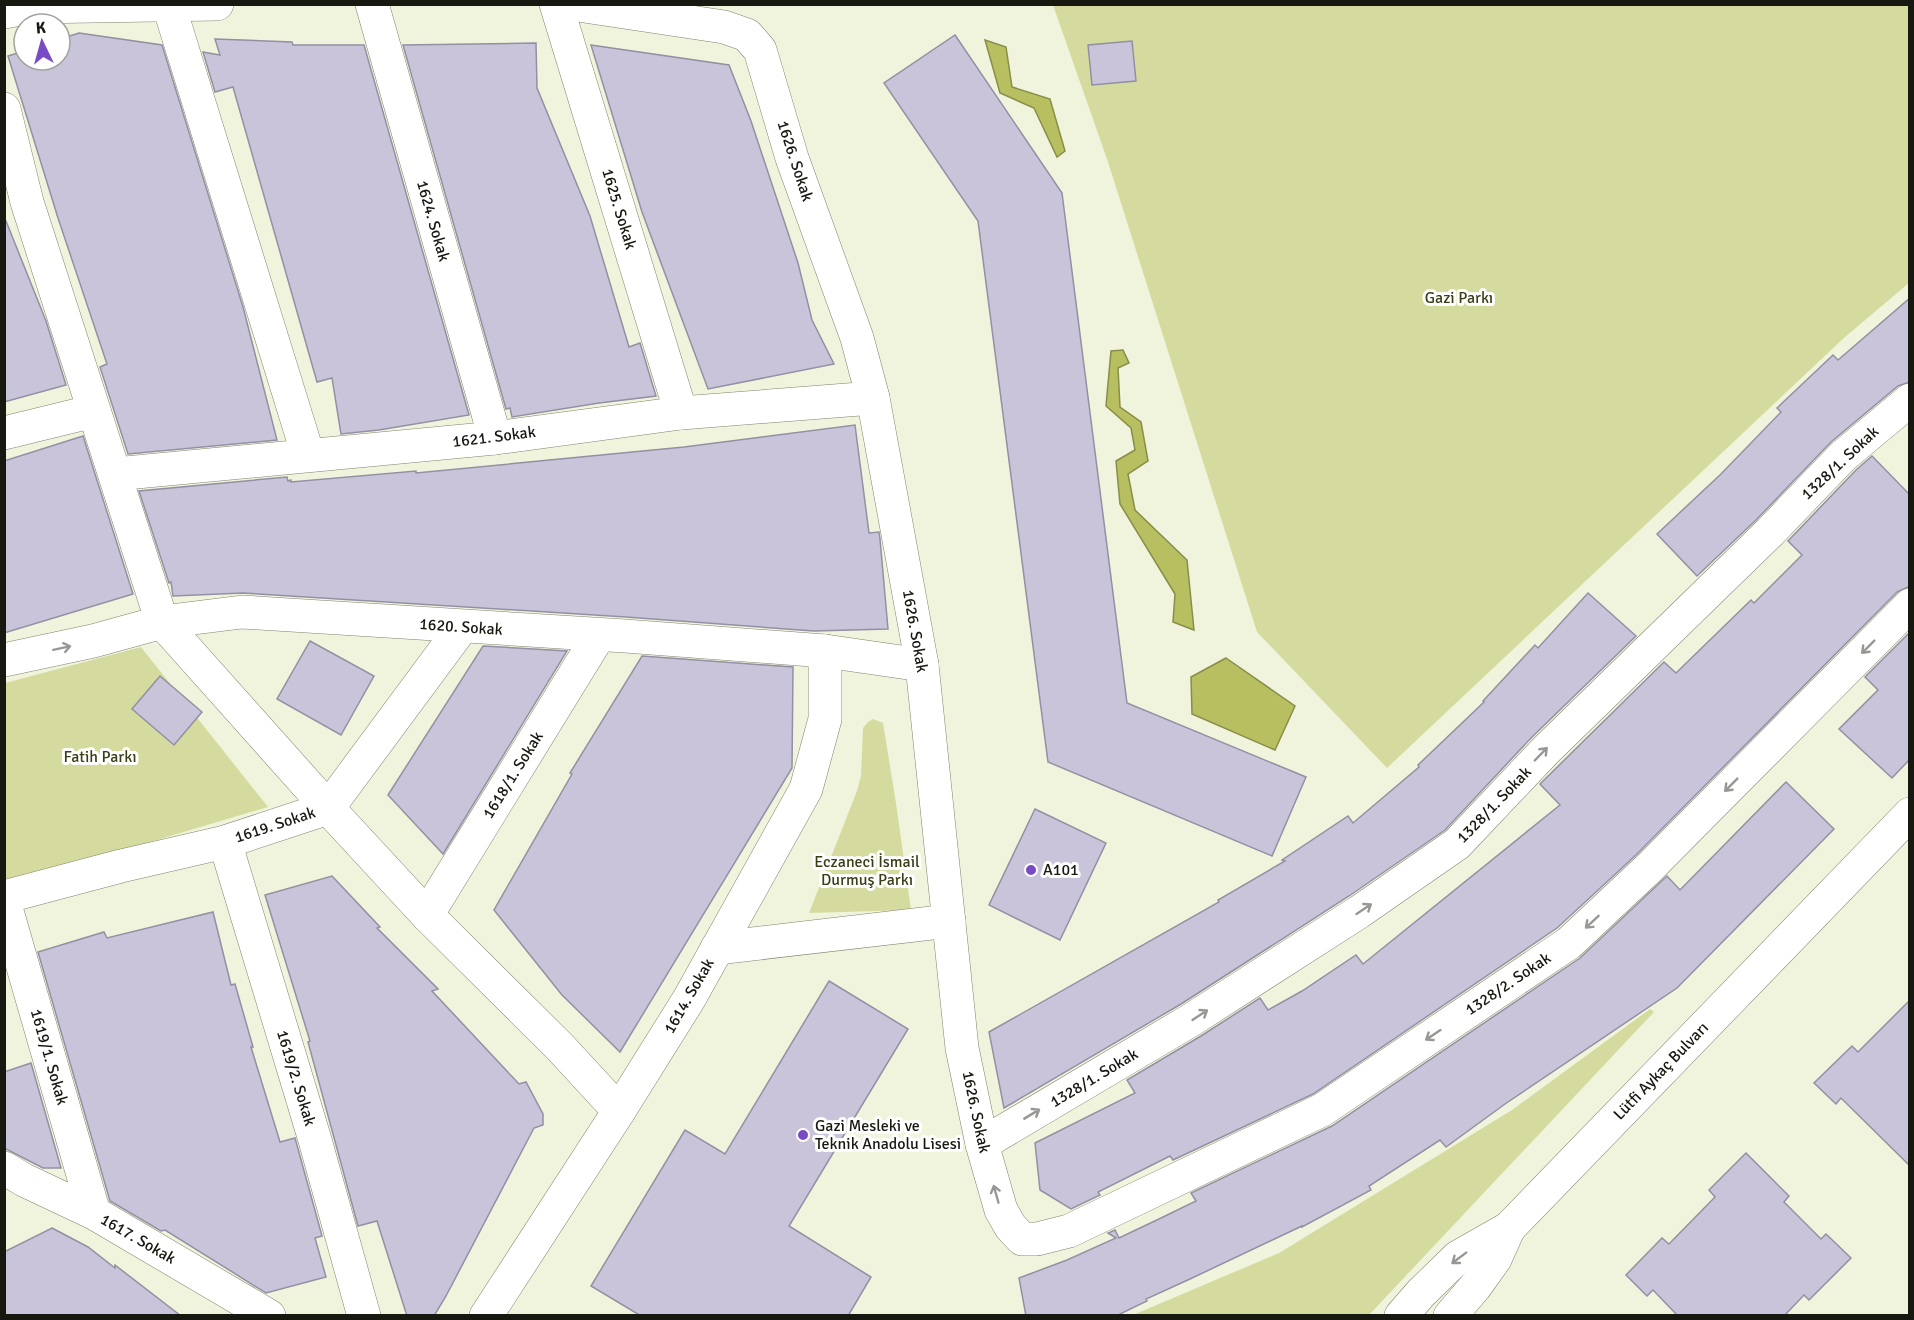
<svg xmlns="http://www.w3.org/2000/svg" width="1914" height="1320" viewBox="0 0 1914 1320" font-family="Signika,sans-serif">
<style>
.green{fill:#d5db9f}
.water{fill:#b8bf61;stroke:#888d49;stroke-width:1.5}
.building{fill:#cac4db;stroke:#948fa3;stroke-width:1.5}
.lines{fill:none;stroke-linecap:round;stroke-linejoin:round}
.minor-casing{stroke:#80836e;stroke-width:34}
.major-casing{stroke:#80836e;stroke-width:34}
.minor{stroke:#fff;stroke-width:33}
.major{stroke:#fff;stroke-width:33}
.oneway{stroke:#979793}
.poi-dot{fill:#784bc4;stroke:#fff;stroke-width:2}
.labels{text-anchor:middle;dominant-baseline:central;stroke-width:6;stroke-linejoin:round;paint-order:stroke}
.street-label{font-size:16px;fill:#171810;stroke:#fff}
.park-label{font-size:16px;fill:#3b3d16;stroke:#fff}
.poi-label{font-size:16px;fill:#171810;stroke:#fff;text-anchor:start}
</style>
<rect width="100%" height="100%" fill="#f1f4dd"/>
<!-- green -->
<g class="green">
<polygon points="1053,5 1909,5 1909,283 1845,337 1387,768 1257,632 1108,162"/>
<polygon points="141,647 268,807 5,885 5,683"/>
<polygon points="873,719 883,723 896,803 911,910 809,913 857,791 861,776 863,728 868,722"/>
<polygon points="1650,1009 1654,1012 1369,1315 1133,1315 1279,1253 1512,1110"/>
</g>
<!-- water -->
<g class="water">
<polygon points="985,40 1006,47 1012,87 1050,99 1065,151 1057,157 1034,108 1000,93"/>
<polygon points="1123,350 1129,363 1118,368 1120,407 1141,422 1148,461 1128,474 1135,510 1187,560 1194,630 1173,622 1175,594 1120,504 1116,461 1135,450 1131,428 1106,406 1111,351"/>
<polygon points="1226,658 1295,706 1275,750 1192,714 1191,677"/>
</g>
<!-- building -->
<g class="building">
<polygon points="79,33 162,45 243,307 277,440 128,454 100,367 107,364 58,218 8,56 24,51 24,60 60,60 60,39"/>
<polygon points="955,35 1062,193 1127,703 1306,777 1272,856 1048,762 978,221 884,83"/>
<polygon points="215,39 292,42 293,45 364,45 469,415 379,430 341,434 332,378 317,382 233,87 215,92 203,52 220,55"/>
<polygon points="1132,41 1136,81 1092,85 1088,45"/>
<polygon points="536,43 537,88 590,216 629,347 640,343 656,396 599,403 512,417 510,408 506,409 403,45"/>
<polygon points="591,45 729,65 751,121 798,263 812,320 834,364 708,389 642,212"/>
<polygon points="4,221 6,221 46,321 66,385 4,402"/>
<polygon points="1910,298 1910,382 1898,386 1831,442 1757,519 1697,576 1657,534 1721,474 1781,412 1777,408 1833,355 1838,360"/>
<polygon points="855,425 869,533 879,532 880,539 888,629 814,631 626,617 243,593 173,596 171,582 169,583 139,491 287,477 288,481 291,480 291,482 416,471 416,473 684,447"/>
<polygon points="83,436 133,594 4,633 4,461"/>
<polygon points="1872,456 1910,495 1910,586 1897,592 1636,855 1557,928 1313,1094 1173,1160 1170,1156 1098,1192 1100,1195 1071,1209 1040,1190 1035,1143 1135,1093 1127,1080 1201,1036 1260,998 1268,1010 1302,991 1356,955 1363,964 1560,805 1540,784 1664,662 1676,673 1751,600 1754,603 1802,555 1788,541 1856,470"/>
<polygon points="1588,593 1636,636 1531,738 1445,830 1349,896 1181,1004 1004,1108 989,1032 1219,902 1218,900 1285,861 1282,860 1348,816 1353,823 1419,767 1418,765 1484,702 1483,701 1535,645 1538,648"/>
<polygon points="1910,632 1910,759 1892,778 1839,729 1878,690 1865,677"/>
<polygon points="310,641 374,676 341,735 277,699"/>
<polygon points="483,646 567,651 443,854 388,795"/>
<polygon points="642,656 793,667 792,768 620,1052 562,995 494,910 572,774 570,773"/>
<polygon points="160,676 202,712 174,745 132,709"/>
<polygon points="1786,782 1834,829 1677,988 1505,1104 1446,1147 1440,1140 1369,1186 1371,1190 1302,1227 1302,1226 1190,1279 1146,1299 1147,1301 1116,1316 1026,1316 1019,1278 1067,1260 1116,1238 1108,1233 1115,1230 1119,1238 1161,1218 1196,1201 1191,1193 1332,1126 1580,958 1667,876 1680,890"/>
<polygon points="1035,809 1106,843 1060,940 989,905"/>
<polygon points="332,876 380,927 377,928 438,989 432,991 519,1084 526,1082 543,1114 543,1125 534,1128 446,1296 434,1316 407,1316 377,1221 358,1226 308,1042 310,1041 265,895"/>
<polygon points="213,912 231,985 235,984 253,1047 251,1047 280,1142 295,1138 322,1236 315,1238 326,1277 266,1293 165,1230 161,1231 110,1201 38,952 104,932 107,938"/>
<polygon points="829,981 908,1029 789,1226 871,1277 848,1316 641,1316 591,1286 685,1130 725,1154"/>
<polygon points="1910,1000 1910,1166 1841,1098 1836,1104 1814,1083 1852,1046 1858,1052"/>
<polygon points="31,1063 61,1168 43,1168 4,1148 4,1072"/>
<polygon points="1746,1153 1789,1196 1784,1202 1821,1239 1826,1234 1851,1258 1809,1300 1804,1295 1784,1316 1678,1316 1653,1290 1647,1296 1626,1275 1662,1238 1669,1244 1715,1197 1709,1190"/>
<polygon points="52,1228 88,1247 115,1268 115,1265 181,1316 4,1316 4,1252"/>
</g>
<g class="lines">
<defs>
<g id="minor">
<polyline points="372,4 495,438"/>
<polyline points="556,4 681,413"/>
<polyline points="571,4 724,27 747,35 760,50 792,158 857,338 873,398 922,665 962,1048 982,1144 1001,1210 1010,1226 1022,1239 1037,1239 1069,1231 1322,1110 1569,943 1649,868 1910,605"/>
<polyline points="169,6 308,455"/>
<polyline points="4,12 32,7 217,4"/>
<polyline points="4,109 27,202 162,622 328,808 427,915 560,1047 619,1111"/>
<polyline points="4,433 94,411"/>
<polyline points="115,474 495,438 681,413 873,398"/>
<polyline points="4,660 93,641 162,622 242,612 625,636 825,651 922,665"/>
<polyline points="225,842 315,1140 364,1316"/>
<polyline points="4,897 121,866 225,842 328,808 462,627"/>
<polyline points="4,901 94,1213"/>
<polyline points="427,915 599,635"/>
<polyline points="717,948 949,921"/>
<polyline points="982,1144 1191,1020 1359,912 1457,844 1545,751 1770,532 1843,456 1910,400"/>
<polyline points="4,1168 24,1180 94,1213 269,1316"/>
<polyline points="486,1316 619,1111 689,999 806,789 825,719 825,651"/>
</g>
<g id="major">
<polyline points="1401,1316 1421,1293 1458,1257 1509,1228 1910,814"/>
<polyline points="1450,1316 1475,1287 1495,1259 1509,1228"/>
</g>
</defs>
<!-- minor casing -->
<use href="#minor" class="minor-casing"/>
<!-- major casing -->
<use href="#major" class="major-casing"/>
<!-- minor -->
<use href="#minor" class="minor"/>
<!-- major -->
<use href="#major" class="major"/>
</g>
<!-- one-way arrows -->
<defs><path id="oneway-shaft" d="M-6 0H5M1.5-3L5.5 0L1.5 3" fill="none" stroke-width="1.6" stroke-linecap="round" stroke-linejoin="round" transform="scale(1.5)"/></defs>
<g class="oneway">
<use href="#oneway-shaft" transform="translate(1868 647) rotate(135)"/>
<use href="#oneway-shaft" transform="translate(62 648) rotate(-12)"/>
<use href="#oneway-shaft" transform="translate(1541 754) rotate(-46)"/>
<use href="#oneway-shaft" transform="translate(1731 785) rotate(135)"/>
<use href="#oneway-shaft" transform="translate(1364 909) rotate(-34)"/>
<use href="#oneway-shaft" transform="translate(1592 922) rotate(137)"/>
<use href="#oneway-shaft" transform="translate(1200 1015) rotate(-33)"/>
<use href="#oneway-shaft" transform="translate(1433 1035) rotate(146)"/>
<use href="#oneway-shaft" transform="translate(1032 1114) rotate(-31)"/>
<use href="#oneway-shaft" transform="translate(996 1194) rotate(-106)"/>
<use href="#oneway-shaft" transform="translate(1459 1258) rotate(143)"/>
</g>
<!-- markers -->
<g class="poi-dot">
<circle cx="1031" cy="870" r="6"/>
<circle cx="803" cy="1135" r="6"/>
</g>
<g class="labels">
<!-- street labels -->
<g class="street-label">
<text transform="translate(795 161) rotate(72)">1626. Sokak</text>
<text transform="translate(619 209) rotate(73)">1625. Sokak</text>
<text transform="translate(433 221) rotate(74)">1624. Sokak</text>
<text transform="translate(494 437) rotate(-7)">1621. Sokak</text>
<text transform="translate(1840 463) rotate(-43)">1328/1. Sokak</text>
<text transform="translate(461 627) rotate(4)">1620. Sokak</text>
<text transform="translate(915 631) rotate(80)">1626. Sokak</text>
<text transform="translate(513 775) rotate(-58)">1618/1. Sokak</text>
<text transform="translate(1494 805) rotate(-46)">1328/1. Sokak</text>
<text transform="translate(275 825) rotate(-18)">1619. Sokak</text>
<text transform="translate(1508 984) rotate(-34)">1328/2. Sokak</text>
<text transform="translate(689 996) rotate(-60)">1614. Sokak</text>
<text transform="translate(49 1057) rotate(74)">1619/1. Sokak</text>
<text transform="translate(1661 1071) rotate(-46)">Lütfi Aykaç Bulvarı</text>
<text transform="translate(296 1078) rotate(73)">1619/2. Sokak</text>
<text transform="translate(1094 1078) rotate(-31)">1328/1. Sokak</text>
<text transform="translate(976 1112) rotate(78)">1626. Sokak</text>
<text transform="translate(138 1239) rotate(30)">1617. Sokak</text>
</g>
<!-- park labels -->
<g class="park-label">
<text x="1459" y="298">Gazi Parkı</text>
<text x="100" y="757">Fatih Parkı</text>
<text x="867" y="862">Eczaneci İsmail<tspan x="867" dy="18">Durmuş Parkı</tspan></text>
</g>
<!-- poi labels -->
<g class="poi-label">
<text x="1043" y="870">A101</text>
<text x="815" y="1126">Gazi Mesleki ve<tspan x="815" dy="18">Teknik Anadolu Lisesi</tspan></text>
</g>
</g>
<!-- border -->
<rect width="1914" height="1320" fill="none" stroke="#171810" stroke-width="12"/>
<!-- north arrow -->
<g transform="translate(42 42) rotate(355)"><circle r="28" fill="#ffffff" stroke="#a2a39f" stroke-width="1.5"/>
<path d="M0-4.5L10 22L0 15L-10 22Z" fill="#784bc4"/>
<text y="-9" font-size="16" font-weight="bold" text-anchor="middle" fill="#171810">K</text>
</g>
</svg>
